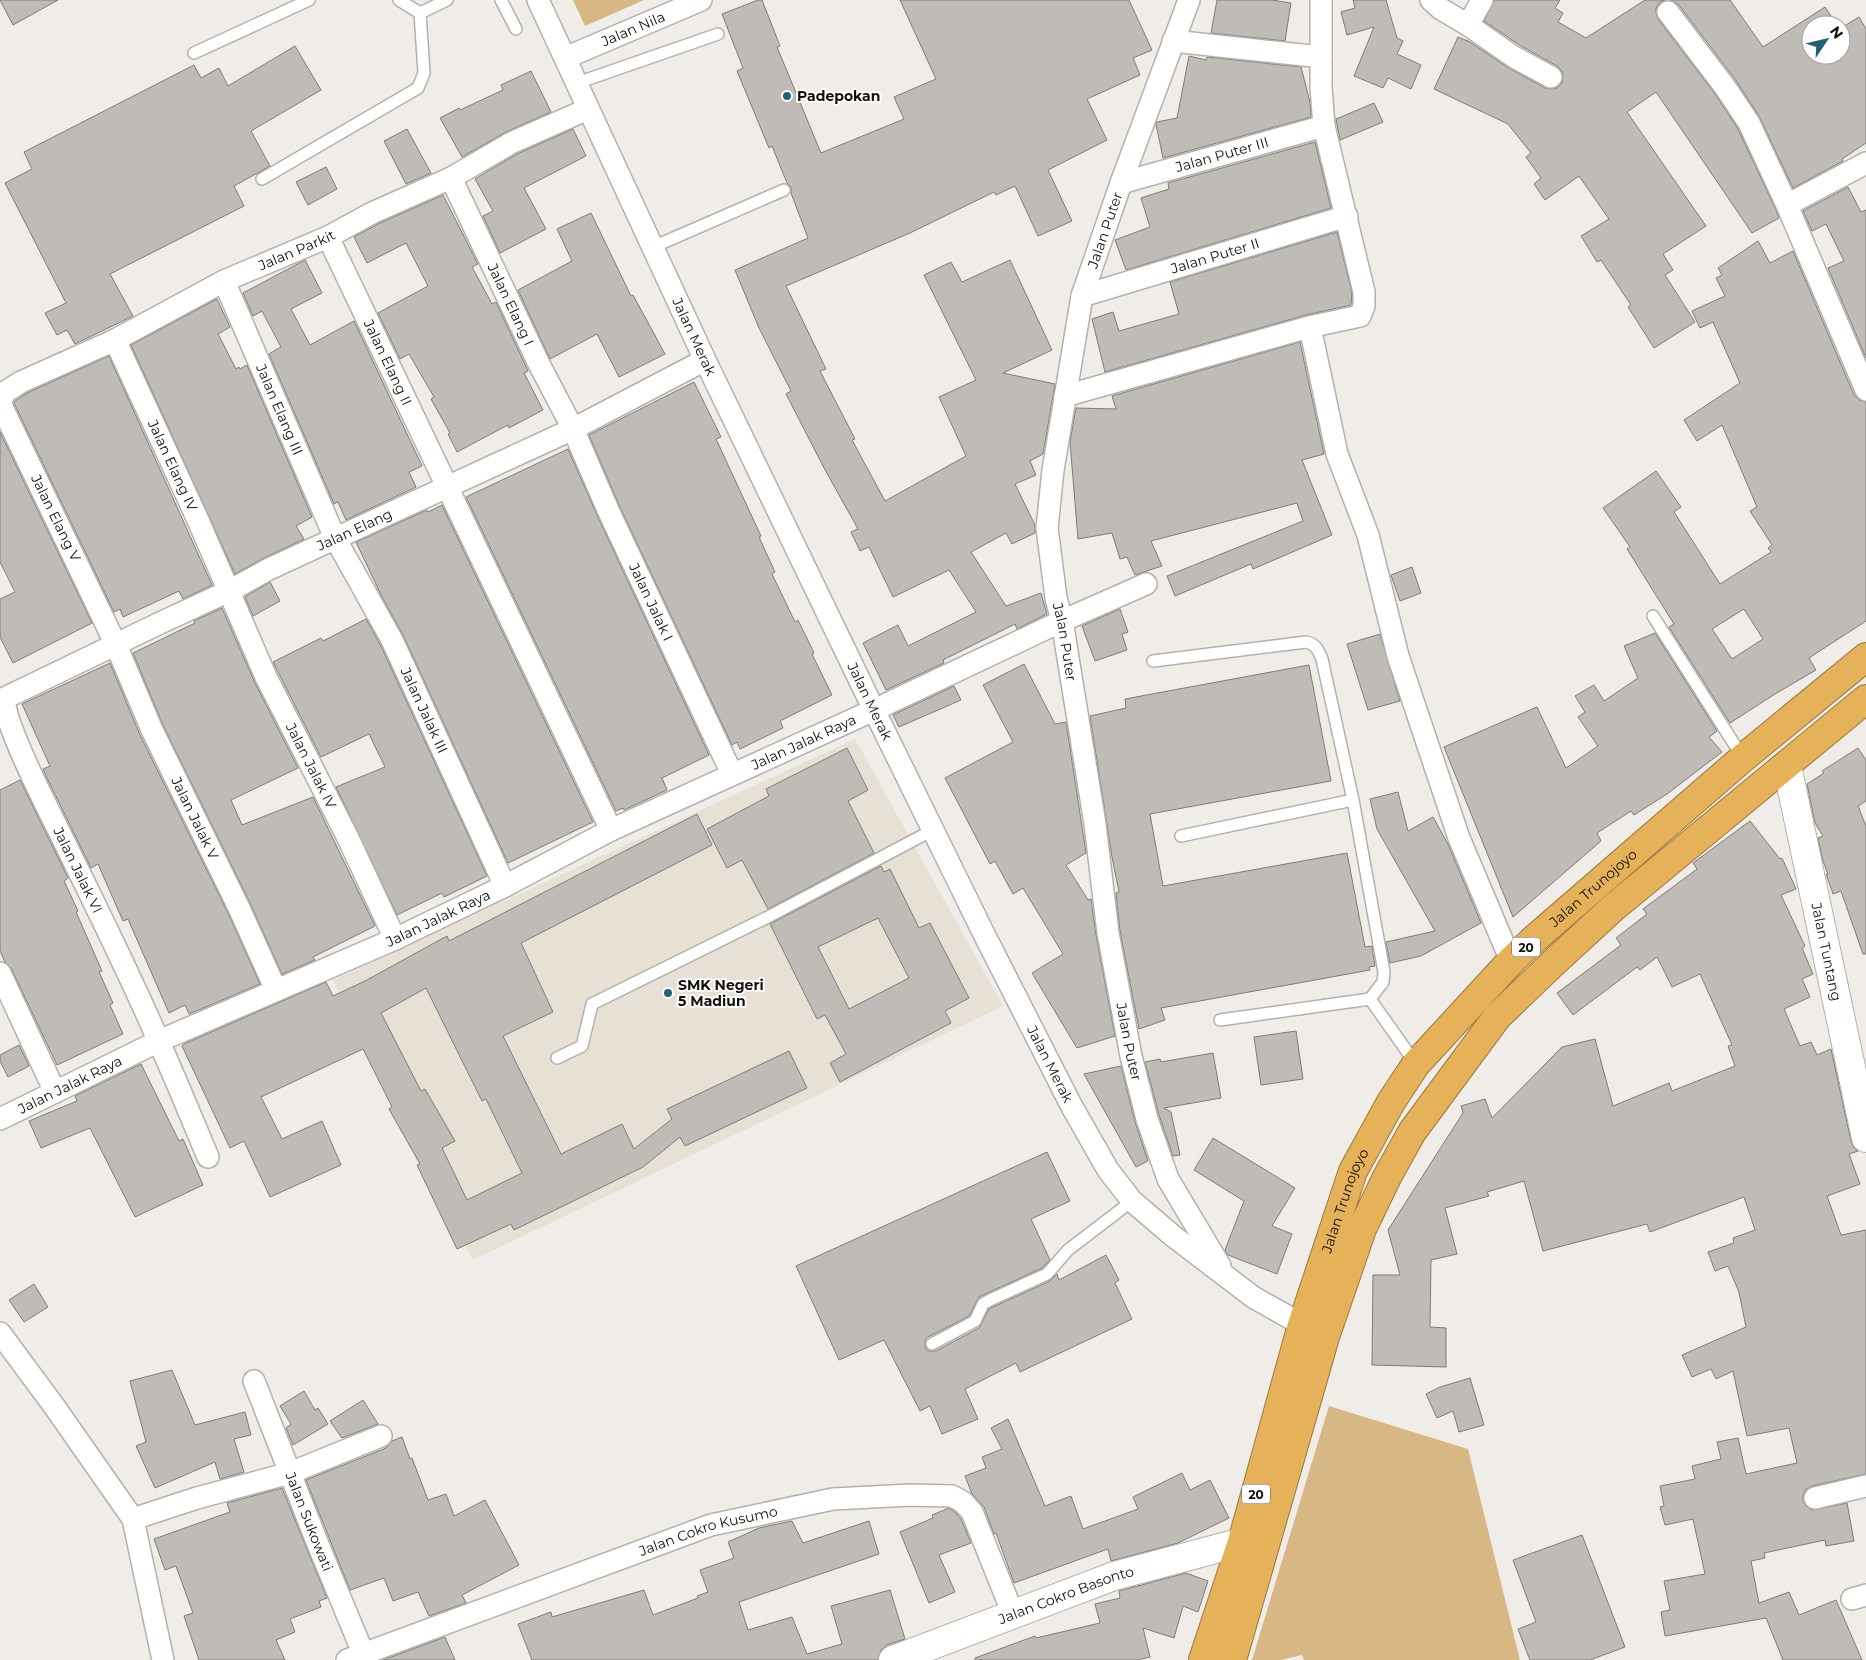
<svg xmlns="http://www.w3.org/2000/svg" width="1866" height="1660" viewBox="0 0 1866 1660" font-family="Montserrat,sans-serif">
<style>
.built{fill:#e7e0d4}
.green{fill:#d7b885}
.building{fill:#bfbcb7;stroke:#7f7c78;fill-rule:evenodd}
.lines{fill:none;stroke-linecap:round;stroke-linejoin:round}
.lane-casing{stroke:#b4b1ac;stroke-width:14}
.street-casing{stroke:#b4b1ac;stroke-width:24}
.secondary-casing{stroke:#b4b1ac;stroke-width:30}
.highway-casing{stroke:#9b793f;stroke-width:30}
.lane{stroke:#fff;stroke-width:11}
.street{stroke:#fff;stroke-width:21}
.secondary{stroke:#fff;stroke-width:28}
.highway{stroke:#e5b159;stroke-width:28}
.poi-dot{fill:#245f78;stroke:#fff;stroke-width:2}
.labels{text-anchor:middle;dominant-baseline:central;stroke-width:4;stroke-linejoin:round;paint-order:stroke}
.shield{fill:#fff;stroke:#595857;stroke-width:1}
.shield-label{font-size:12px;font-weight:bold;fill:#12100f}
.street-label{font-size:14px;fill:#12100f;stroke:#fff}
.poi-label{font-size:14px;font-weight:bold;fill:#12100f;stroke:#fff;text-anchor:start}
</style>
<rect width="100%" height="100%" fill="#f0ece7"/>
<!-- built -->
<polygon class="built" points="855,739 1003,1006 473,1260 333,980"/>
<!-- green -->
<g class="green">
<polygon points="573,0 644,0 585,26"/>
<polygon points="1329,1406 1468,1449 1520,1660 1304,1660 1302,1655 1281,1660 1252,1660"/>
</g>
<!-- building -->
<g class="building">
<polygon points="0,0 58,0 13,25"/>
<polygon points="758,0 762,0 780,46 777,47 821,153 904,119 894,97 936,79 900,0 1129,0 1152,50 1133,58 1140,75 1087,99 1107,140 1048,170 1072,221 1038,236 1015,186 996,195 994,192 910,233 786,286 826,369 820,371 855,439 852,440 885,501 966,456 939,397 976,380 924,275 951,262 962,282 1010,260 1052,350 1003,373 1055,384 1043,454 1030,461 1036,475 1015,484 1035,525 1035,533 1012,544 1006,533 971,552 1006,606 1041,593 1047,614 1017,629 1015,624 943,660 944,663 886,690 863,643 898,625 908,646 976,612 949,570 893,597 869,547 860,551 851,532 858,529 824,468 786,394 791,391 759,328 735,270 808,238 791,193 791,187 787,183 772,146 769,148 737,71 743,68 722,14"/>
<polygon points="1217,0 1272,0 1291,3 1285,41 1211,33"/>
<polygon points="1353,0 1386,0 1397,38 1403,41 1397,54 1421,65 1411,89 1388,78 1383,88 1354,76 1374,27 1347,35 1341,12 1355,8"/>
<polygon points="1494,0 1560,0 1555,8 1563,13 1558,22 1586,38 1645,0 1665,0 1660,2 1656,8 1656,13 1658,19 1715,94 1738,129 1776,210 1779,218 1752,233 1656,92 1627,112 1706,226 1663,254 1673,270 1665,275 1695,322 1654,348 1628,307 1631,305 1601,260 1597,262 1581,236 1609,219 1579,176 1545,200 1534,184 1541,178 1526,157 1531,153 1508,124 1434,89 1458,37 1470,42 1507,67 1545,88 1552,89 1557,88 1562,83 1563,76 1562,71 1557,66 1521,46 1484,21"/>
<polygon points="1670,0 1730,0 1763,47 1825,7 1837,25 1811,25 1811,55 1841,55 1841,28 1859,17 1866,29 1866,143 1842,159 1843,161 1793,188 1759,116 1735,79 1678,4"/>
<polygon points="295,46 321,90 251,131 270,166 234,186 244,206 110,274 133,316 75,344 67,330 57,335 45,313 66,303 5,183 32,169 24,152 194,65 201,78 219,68 228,86"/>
<polygon points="1189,56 1206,60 1207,57 1301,67 1310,102 1311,117 1163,158 1156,124 1157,122 1177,118"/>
<polygon points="531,71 551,112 506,132 462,157 440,118 459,108 460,110 503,90 501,85"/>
<polygon points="1374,103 1383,122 1340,140 1336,119"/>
<polygon points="407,129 431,173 406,184 384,141"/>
<polygon points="573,129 586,156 524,188 546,229 500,253 483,216 493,211 475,179 517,154"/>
<polygon points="1315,142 1331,208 1126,270 1115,240 1150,227 1141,198 1169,189 1168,183"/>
<polygon points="326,167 337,189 308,205 296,182"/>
<polygon points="1848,187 1861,212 1866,210 1866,358 1828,268 1844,261 1826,224 1812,231 1803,211"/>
<polygon points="443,195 478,264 472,267 492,304 496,302 528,371 524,373 543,410 509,428 508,425 457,452 448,434 450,433 431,399 434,397 409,354 400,359 378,313 428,286 406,243 367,263 354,237 378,224"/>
<polygon points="591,213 631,296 633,295 665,354 619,377 597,334 550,359 518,290 572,261 557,229"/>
<polygon points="1337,232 1352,293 1351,305 1306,315 1105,372 1092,319 1113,312 1119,331 1179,314 1170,282"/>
<path d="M1758,241L1770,263L1793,251L1854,395L1859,400L1866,402V621L1809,658L1816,670L1775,694L1730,723L1669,627L1674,624L1627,549L1630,547L1603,508L1656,471L1681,507L1674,512L1720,584L1771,552L1768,548L1772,545L1750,511L1757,507L1722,425L1697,441L1684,420L1740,383L1713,322L1700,328L1692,311L1725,296L1716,278L1722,275L1718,268ZM1744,609L1763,639L1732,659L1712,629Z"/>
<polygon points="305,260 322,293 291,309 310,345 354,321 422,466 409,472 416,487 346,520 338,502 334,504 269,354 281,347 262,311 253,316 243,293"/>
<polygon points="217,299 230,327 218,334 236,369 239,367 240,369 247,365 312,517 296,526 304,539 264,558 235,574 131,345"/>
<polygon points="1300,342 1324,454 1302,460 1332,535 1253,569 1251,564 1175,596 1167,576 1303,521 1297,503 1151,541 1162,566 1135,575 1127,557 1120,559 1112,533 1078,539 1070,442 1076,408 1116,409 1112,396"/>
<polygon points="109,356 212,585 183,599 179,591 123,617 120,609 114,612 14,403 15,401 27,393"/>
<polygon points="694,382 721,437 716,439 761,536 759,537 775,572 772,574 795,622 798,620 814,653 812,654 832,695 780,721 783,728 740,749 737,742 732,745 619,505 589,435"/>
<polygon points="0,432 92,623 13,663 0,637 0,599 15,592 0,562"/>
<polygon points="568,449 597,515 709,755 662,778 667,790 624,810 623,808 616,811 466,497"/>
<polygon points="442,505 593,822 508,863 403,635 382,597 356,542 427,510 428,512"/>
<polygon points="1412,567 1421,593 1400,601 1391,575"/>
<polygon points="270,582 280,601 253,616 245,597"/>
<polygon points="222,608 255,683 298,768 231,800 242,825 313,797 375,926 313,957 315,960 282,974 250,903 163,725 133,653 195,623 194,621"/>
<polygon points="1120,609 1128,632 1122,634 1127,650 1095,661 1082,626"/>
<polygon points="366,619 381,646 487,876 444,897 442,893 397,915 336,787 385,767 369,734 321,757 273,662 321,638 323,641"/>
<polygon points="1655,633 1717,731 1709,737 1722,752 1667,794 1634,815 1631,811 1597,833 1601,841 1513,917 1444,747 1537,707 1566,768 1598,746 1578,717 1585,712 1575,696 1594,685 1604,701 1638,678 1624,646"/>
<polygon points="1380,634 1400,701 1368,710 1347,644"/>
<polygon points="110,663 140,735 228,913 260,984 189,1014 185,1005 169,1013 128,919 123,921 98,864 91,868 46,776 43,769 50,766 22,704"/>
<polygon points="1024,664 1055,724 1066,722 1086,853 1066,865 1088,900 1091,899 1096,935 1115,1036 1077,1048 1032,973 1063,954 1023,888 1013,894 995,861 990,864 945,778 1013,742 983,685"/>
<polygon points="1309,665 1331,781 1150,814 1163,886 1347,853 1365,947 1372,946 1375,966 1369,967 1370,970 1161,1008 1165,1020 1139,1029 1120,931 1116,893 1119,892 1112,857 1090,716 1126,708 1125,699"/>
<polygon points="954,686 961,700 899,727 893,715"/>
<polygon points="847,748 868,790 848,801 874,853 768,909 742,860 727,868 707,829 769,796 766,789"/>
<polygon points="1858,748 1866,760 1866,801 1858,806 1866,826 1866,954 1863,954 1841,891 1833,894 1826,874 1828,874 1823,861 1818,838 1823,836 1815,823 1807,784 1824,773 1822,771"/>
<polygon points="20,780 68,878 64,881 78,911 76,912 102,971 99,972 113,1003 110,1005 123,1034 57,1065 11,968 5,962 0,951 0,790"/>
<polygon points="1398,792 1408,831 1433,817 1448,844 1481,923 1421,956 1390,963 1386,942 1435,931 1377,829 1370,799"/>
<path d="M697,814L712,845L521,943L553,1012L503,1036L561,1154L622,1124L634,1149L672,1119L667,1109L789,1051L807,1088L685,1146L680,1137L643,1167L514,1230L511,1224L457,1249L417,1165L420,1164L389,1109L392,1107L363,1049L261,1097L282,1139L322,1121L341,1165L270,1197L244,1141L230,1148L182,1046L184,1044L326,982L333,996L365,981L447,936L449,941ZM426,988L482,1101L486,1099L522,1173L467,1200L442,1148L455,1141L425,1089L421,1091L381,1013Z"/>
<polygon points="1750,821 1780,859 1782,858 1796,889 1781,895 1805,946 1802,948 1813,974 1802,979 1810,997 1784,1009 1800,1046 1811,1042 1817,1055 1831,1049 1851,1141 1854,1148 1858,1151 1849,1154 1860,1184 1827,1196 1841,1235 1866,1230 1866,1474 1812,1486 1806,1489 1803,1495 1803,1501 1806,1506 1812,1510 1847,1503 1854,1541 1826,1546 1825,1540 1764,1553 1765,1558 1751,1561 1759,1603 1789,1592 1799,1615 1836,1600 1862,1660 1783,1660 1766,1618 1665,1636 1661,1612 1670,1610 1664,1581 1705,1574 1693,1519 1665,1525 1660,1507 1664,1506 1660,1486 1695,1479 1692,1466 1721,1459 1717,1442 1738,1438 1746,1474 1797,1463 1789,1428 1747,1436 1733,1371 1716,1379 1711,1369 1692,1377 1682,1355 1746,1327 1739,1292 1728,1266 1715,1271 1708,1252 1734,1243 1733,1238 1755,1230 1744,1197 1650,1232 1647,1224 1543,1251 1524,1181 1487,1192 1489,1196 1445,1208 1457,1254 1431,1260 1430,1327 1446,1328 1446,1367 1372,1365 1373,1275 1400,1275 1388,1230 1463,1113 1461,1106 1485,1099 1492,1118 1562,1047 1595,1039 1613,1106 1669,1083 1672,1091 1735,1066 1728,1046 1732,1045 1700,974 1672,987 1657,957 1640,970 1637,967 1573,1015 1557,993 1621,945 1616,938 1647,914 1643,909 1697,869 1693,863"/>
<path d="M881,866L884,872L890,869L919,928L930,923L969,998L945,1011L951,1023L840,1082L830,1063L846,1054L825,1015L817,1019L770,924ZM878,918L909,978L849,1009L818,947Z"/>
<polygon points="1296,1031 1303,1079 1261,1085 1254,1037"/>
<polygon points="19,1045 29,1066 8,1077 0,1061 0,1055"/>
<polygon points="1213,1053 1221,1098 1164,1108 1171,1112 1180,1155 1173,1156 1159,1115 1145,1062 1160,1059 1161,1062"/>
<polygon points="141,1064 179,1141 183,1139 203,1185 135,1217 90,1128 41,1148 29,1121 77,1101 75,1096"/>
<polygon points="1121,1066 1135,1122 1148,1161 1136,1167 1084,1074"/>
<polygon points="1213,1138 1295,1188 1272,1226 1292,1234 1277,1274 1228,1255 1225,1250 1244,1201 1194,1170"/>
<polygon points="1047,1152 1070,1201 1031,1219 1050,1260 1042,1268 979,1297 969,1316 928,1337 925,1340 925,1347 928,1351 936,1351 979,1328 989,1309 993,1307 1050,1281 1057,1274 1059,1280 1106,1255 1119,1280 1115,1283 1132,1319 1020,1372 1016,1363 965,1389 978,1419 942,1434 930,1406 920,1411 884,1340 839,1360 796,1266"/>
<polygon points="34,1284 48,1307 24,1322 9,1300"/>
<polygon points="172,1370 195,1425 245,1412 251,1435 234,1439 244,1472 220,1479 215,1462 155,1488 136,1446 146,1442 130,1381"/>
<polygon points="1470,1378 1484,1425 1459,1432 1453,1411 1437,1418 1426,1394 1440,1387"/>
<polygon points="304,1391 315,1410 318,1408 328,1424 293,1445 286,1428 291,1424 280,1406"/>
<polygon points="363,1400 378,1424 342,1438 330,1421"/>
<polygon points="1008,1419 1045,1506 1071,1496 1083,1529 1138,1509 1133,1497 1182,1473 1190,1490 1210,1480 1229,1518 1178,1543 1111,1561 1108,1549 1014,1583 996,1533 994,1534 984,1507 972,1494 965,1476 986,1468 982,1457 1002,1449 991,1428"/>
<polygon points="402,1437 410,1459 412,1458 428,1500 446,1494 454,1516 485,1500 519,1565 462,1595 466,1603 429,1616 418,1592 393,1601 384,1578 350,1590 306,1480 386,1448 392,1441"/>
<polygon points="282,1488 327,1598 319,1601 321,1607 290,1619 295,1632 276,1640 285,1660 199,1660 184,1616 193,1613 176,1566 165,1570 154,1539 230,1512 227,1503"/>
<polygon points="949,1508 955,1512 961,1519 971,1543 939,1555 955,1592 929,1603 900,1532 933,1518 932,1515"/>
<polygon points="792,1521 803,1543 869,1521 879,1554 739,1602 748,1630 792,1617 807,1654 842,1644 831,1606 890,1590 905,1639 887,1645 881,1650 878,1660 532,1660 518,1624 551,1612 552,1617 644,1590 653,1615 698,1598 697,1596 708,1592 700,1570 734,1558 728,1542 759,1528"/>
<polygon points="1582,1535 1625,1647 1590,1660 1530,1660 1518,1629 1536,1622 1513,1560"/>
<polygon points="1186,1573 1208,1581 1198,1612 1183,1606 1174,1638 1143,1628 1150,1657 1137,1660 975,1660 975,1658 1035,1636 1036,1638 1100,1623 1095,1604 1120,1598 1119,1591"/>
<polygon points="445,1637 455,1660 383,1660"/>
</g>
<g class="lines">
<defs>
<g id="lane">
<polyline points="399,0 420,13 447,0"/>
<polyline points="501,0 516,29"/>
<polyline points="194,53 309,0"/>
<polyline points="577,83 718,34"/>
<polyline points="262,179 418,88 424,73 420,13"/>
<polyline points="653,247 784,190"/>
<polyline points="1653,616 1743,758"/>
<path d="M1153,661L1306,642C1316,644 1318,650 1322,659L1353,800L1384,972L1383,982L1370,999L1416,1064"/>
<polyline points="1181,836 1353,800"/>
<polyline points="1220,1020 1370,999"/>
<polyline points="557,1058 582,1046 592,1004 766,918 933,830"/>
<polyline points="932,1344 975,1321 983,1304 990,1300 1047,1274 1068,1250 1132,1201"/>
</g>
<g id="street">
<path id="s1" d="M538,0L705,360L874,710L983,932L1071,1105L1108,1170L1132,1201L1173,1236L1253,1297L1315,1332"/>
<path id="s2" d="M1189,0L1121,183L1082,296L1053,470L1047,528L1056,598L1062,621L1095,824L1108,933L1131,1056L1147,1119L1168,1179L1220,1266"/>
<polyline points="1321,0 1321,87 1324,126 1364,292 1364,306 1360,316 1309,327 1313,341 1337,454 1368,535 1398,656 1459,838 1511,961"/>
<polyline points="1431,0 1441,9 1468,25 1514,57 1551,77"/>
<polyline points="1668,12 1725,87 1749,123 1787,205 1866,390"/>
<polyline points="1468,25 1482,0"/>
<polyline points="1173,41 1321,57"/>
<path id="s3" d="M565,58L701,0"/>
<path id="s4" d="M451,178L539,364L573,429L608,510L732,774"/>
<path id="s5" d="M1121,183L1324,126"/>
<polyline points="1787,205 1866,163"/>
<path id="s6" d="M328,237L611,830"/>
<path id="s7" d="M224,281L335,538L392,640L505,886"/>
<path id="s8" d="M1082,296L1347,216"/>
<path id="s9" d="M115,340L197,518L266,677L348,838L395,939"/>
<polyline points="1065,396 1309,327"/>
<polyline points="0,973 55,1092"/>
<path id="s10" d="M276,990L239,908L152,730L116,645L1,405L2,398L5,392L21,382L115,340L224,281L328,237L372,213L451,178L511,143L588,109"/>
<path id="s11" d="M0,1119L159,1041L395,939L505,886L611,830L874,710L1062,621L1146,584"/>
<path id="s12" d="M208,1157C192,1119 176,1080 159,1042C124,961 84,882 45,803C37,787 0,711 5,698L160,623L229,591L269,569L573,429L705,360"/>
<polyline points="0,1333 54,1406 133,1519 163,1660"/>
<path id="s13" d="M254,1381L317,1542L366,1660"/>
<polyline points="1815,1498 1866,1486"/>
<polyline points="133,1519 197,1498 290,1473 381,1436"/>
<polyline points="1852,1599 1866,1595"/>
<path id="s14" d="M347,1660L711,1525L833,1499L910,1495L952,1496L963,1502L972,1512L1013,1614"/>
</g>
<g id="secondary">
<path id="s15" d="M1787,766L1866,1138"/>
<path id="s16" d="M893,1660L1114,1576L1242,1542"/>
</g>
<g id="highway">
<path id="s17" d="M1203,1660L1242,1542L1302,1325L1353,1171L1391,1102L1416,1064L1511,961L1532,941L1743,758L1866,657"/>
<polyline points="1232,1660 1325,1337 1362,1229 1387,1177 1412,1132 1497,1017 1551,965 1613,908 1866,699"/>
</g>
</defs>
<!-- lane casing -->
<use href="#lane" class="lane-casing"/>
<!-- street casing -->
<use href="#street" class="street-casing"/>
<!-- secondary casing -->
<use href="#secondary" class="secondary-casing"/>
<!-- highway casing -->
<use href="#highway" class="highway-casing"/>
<!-- lane -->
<use href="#lane" class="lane"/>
<!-- street -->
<use href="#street" class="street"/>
<!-- secondary -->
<use href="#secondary" class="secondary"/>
<!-- highway -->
<use href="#highway" class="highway"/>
</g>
<!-- markers -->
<g class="poi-dot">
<circle cx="787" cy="96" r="5"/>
<circle cx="668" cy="993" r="5"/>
</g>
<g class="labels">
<!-- shield labels -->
<g class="shield">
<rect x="1512" y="937.5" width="28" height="19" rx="4"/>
<rect x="1242" y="1484.5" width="28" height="19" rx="4"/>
</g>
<g class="shield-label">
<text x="1526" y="947">20</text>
<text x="1256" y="1494">20</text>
</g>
<!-- street labels -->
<g class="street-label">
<text stroke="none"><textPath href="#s3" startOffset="74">Jalan Nila</textPath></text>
<text stroke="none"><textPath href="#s5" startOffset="105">Jalan Puter III</textPath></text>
<text transform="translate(1105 230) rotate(-71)">Jalan Puter</text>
<text stroke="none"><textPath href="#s10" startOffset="985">Jalan Parkit</textPath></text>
<text stroke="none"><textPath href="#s8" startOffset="139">Jalan Puter II</textPath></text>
<text stroke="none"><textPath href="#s4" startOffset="140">Jalan Elang I</textPath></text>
<text stroke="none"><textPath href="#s1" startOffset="371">Jalan Merak</textPath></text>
<text stroke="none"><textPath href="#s6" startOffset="139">Jalan Elang II</textPath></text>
<text stroke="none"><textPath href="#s7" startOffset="140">Jalan Elang III</textPath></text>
<text stroke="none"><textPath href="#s9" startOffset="138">Jalan Elang IV</textPath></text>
<text transform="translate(56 518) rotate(64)">Jalan Elang V</text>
<text stroke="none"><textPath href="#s12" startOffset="891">Jalan Elang</textPath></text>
<text stroke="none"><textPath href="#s4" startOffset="469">Jalan Jalak I</textPath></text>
<text stroke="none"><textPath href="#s2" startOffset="665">Jalan Puter</textPath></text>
<text stroke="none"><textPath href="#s1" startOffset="776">Jalan Merak</textPath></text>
<text stroke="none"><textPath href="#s7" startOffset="474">Jalan Jalak III</textPath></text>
<text stroke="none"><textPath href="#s11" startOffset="888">Jalan Jalak Raya</textPath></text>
<text stroke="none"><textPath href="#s9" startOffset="469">Jalan Jalak IV</textPath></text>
<text transform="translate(195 818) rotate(64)">Jalan Jalak V</text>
<text transform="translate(78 870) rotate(64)">Jalan Jalak VI</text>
<text stroke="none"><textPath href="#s17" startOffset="886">Jalan Trunojoyo</textPath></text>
<text stroke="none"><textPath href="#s11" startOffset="482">Jalan Jalak Raya</textPath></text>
<text stroke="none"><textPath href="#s15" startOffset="190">Jalan Tuntang</textPath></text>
<text stroke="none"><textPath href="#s2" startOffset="1070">Jalan Puter</textPath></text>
<text stroke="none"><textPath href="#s1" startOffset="1181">Jalan Merak</textPath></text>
<text stroke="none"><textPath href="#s11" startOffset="78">Jalan Jalak Raya</textPath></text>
<text stroke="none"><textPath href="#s17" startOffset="481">Jalan Trunojoyo</textPath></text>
<text stroke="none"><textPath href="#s13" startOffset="151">Jalan Sukowati</textPath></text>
<text stroke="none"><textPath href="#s14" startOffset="384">Jalan Cokro Kusumo</textPath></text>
<text stroke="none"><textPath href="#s16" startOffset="185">Jalan Cokro Basonto</textPath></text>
</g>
<!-- poi labels -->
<g class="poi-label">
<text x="797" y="96">Padepokan</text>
<text x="678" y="985">SMK Negeri<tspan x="678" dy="16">5 Madiun</tspan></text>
</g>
</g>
<!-- north arrow -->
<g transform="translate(1826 40) rotate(55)"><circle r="24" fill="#ffffff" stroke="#a09f9f"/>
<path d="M0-4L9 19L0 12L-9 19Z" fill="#245f78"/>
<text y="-8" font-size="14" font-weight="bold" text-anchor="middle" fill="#12100f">N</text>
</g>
</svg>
